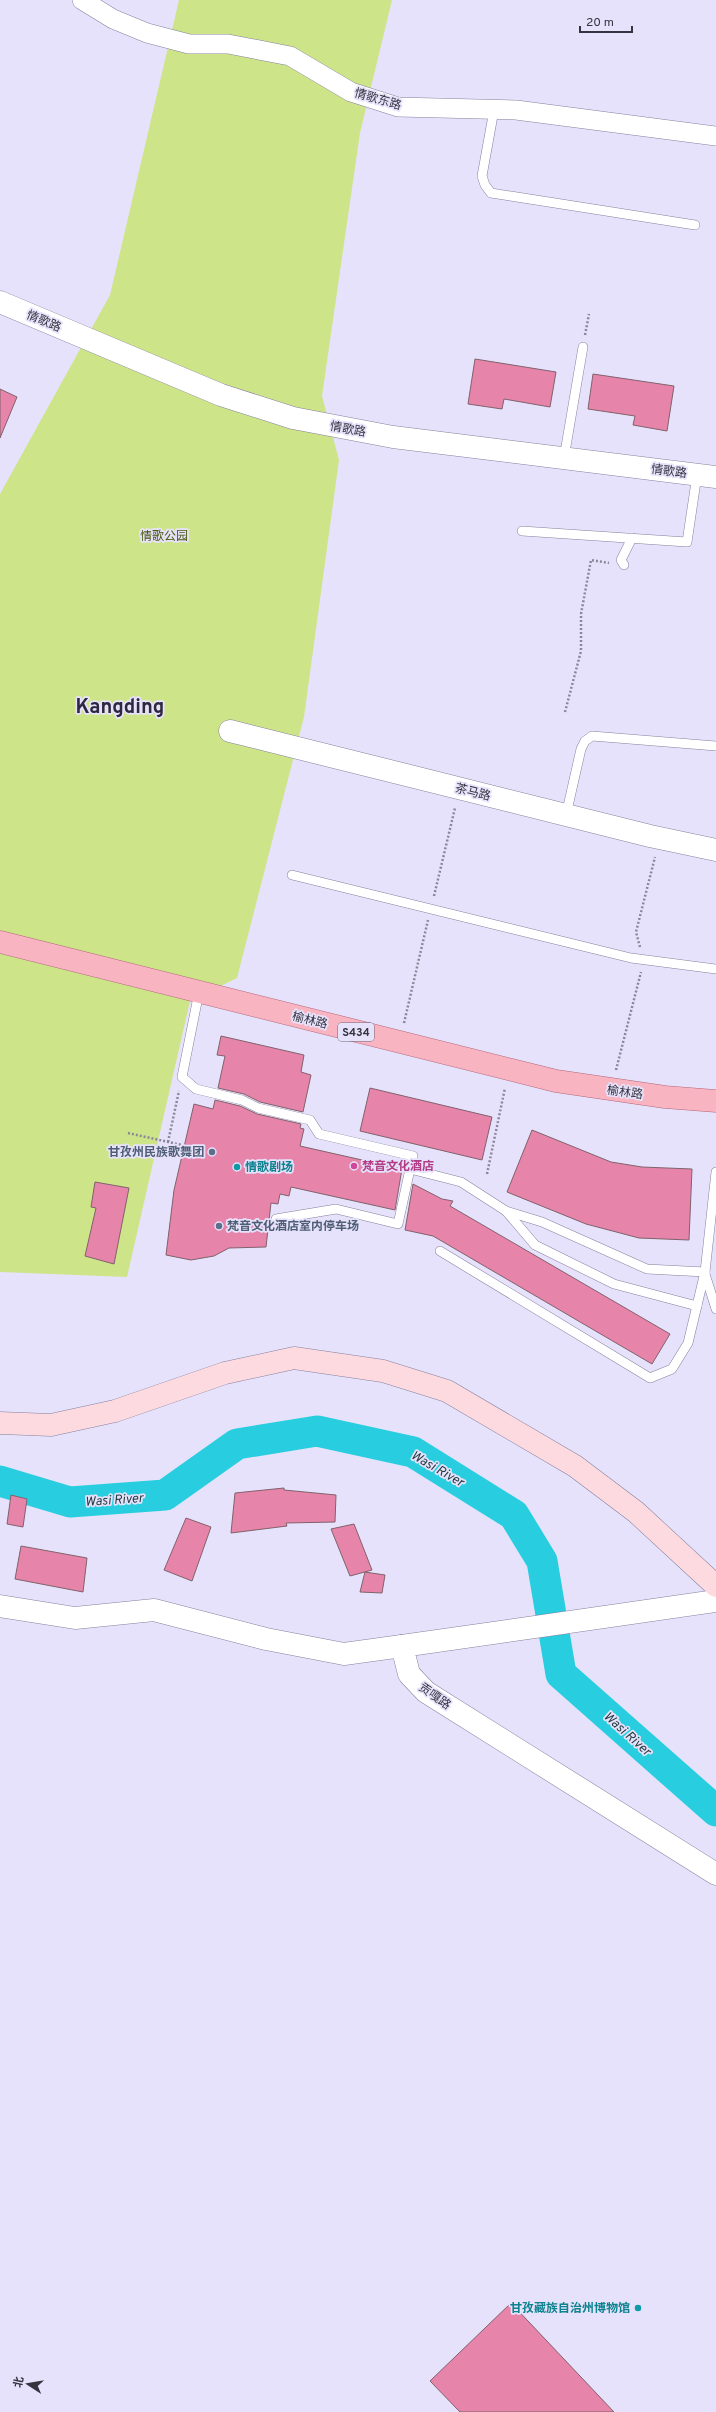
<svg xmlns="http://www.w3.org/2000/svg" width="716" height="2412" font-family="Overpass,'Noto Sans SC',sans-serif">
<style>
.green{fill:#cde489}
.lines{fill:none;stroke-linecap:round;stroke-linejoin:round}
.river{stroke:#28cedf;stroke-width:31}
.building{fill:#e684aa;stroke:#80626c}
.service-casing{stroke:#86819d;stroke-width:10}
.minor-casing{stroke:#86819d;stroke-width:20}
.tertiary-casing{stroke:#86819d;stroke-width:23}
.secondary-casing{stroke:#86819d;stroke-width:23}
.primary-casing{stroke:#b16779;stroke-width:23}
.path{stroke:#8b879a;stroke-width:2.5;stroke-dasharray:2 2;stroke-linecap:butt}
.service{stroke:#fff;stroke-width:9}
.minor{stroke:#fff;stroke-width:19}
.tertiary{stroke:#fff;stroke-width:22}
.secondary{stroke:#fcdae0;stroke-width:22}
.primary{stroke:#f8b5c1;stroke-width:22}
.service-dot{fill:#5c6f8a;stroke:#e7e2fb;stroke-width:1.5}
.hotel-dot{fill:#d1479c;stroke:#e7e2fb;stroke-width:1.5}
.culture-dot{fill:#0f9aa8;stroke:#e7e2fb;stroke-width:1.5}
.labels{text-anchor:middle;stroke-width:3.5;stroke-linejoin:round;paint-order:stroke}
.shield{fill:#e7e2fb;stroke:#6a6877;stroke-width:1}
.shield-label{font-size:11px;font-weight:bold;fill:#35333f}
.street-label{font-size:12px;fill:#35333f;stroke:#e7e2fb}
.park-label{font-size:12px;fill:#4a5912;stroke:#e7e2fb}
.service-label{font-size:12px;font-weight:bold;fill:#4e5e75;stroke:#e7e2fb;text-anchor:end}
.hotel-label{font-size:12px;font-weight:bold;fill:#b23c85;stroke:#e7e2fb;text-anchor:start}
.culture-label{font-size:12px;font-weight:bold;fill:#0d838f;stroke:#e7e2fb;text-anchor:start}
.water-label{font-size:13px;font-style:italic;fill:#1f383b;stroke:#e7e2fb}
.town-label{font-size:20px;font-weight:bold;fill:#2d283f;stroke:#e7e2fb}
</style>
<rect width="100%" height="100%" fill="#e7e2fb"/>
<polygon class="green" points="179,0 392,0 360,133 322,396 339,460 304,717 237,978 190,1001 127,1277 0,1272 0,494 110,295"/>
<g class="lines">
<polyline class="river" points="0,1481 70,1502 165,1495 237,1444 317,1431 413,1452 514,1515 542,1561 561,1674 716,1811"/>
</g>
<g class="building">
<polygon points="475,359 556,372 550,407 504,399 502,409 468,404"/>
<polygon points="593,374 674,386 667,431 633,425 635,416 588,409"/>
<polygon points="0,389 17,397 0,438"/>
<polygon points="221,1036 304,1055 301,1072 311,1075 303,1112 260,1102 244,1094 218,1088 225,1056 217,1055"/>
<polygon points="370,1088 492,1117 482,1160 360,1131"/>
<polygon points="215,1100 240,1106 257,1114 301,1124 300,1128 304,1129 300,1146 402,1169 395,1210 291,1187 289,1196 280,1194 278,1204 271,1203 266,1247 229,1248 214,1256 191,1260 166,1255 174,1190 194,1104 213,1109"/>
<polygon points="532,1130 611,1162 642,1167 692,1169 689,1240 639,1238 586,1224 507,1192"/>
<polygon points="95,1182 129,1188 114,1264 85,1256 96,1208 91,1207"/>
<polygon points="413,1184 442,1199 453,1201 450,1206 670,1334 652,1364 433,1236 405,1230"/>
<polygon points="284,1488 284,1490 336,1495 335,1522 286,1523 287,1526 231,1533 235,1493"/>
<polygon points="11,1495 27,1499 23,1527 7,1524"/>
<polygon points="186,1518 211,1527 192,1581 164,1570"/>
<polygon points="354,1524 372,1570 350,1576 331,1529"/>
<polygon points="21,1546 87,1558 83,1592 15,1579"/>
<polygon points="365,1572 385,1575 382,1593 360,1592"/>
<polygon points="511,2303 614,2412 460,2412 430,2381"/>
</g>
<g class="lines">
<g class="service-casing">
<g id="service">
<polyline points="494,110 482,176 485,185 491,193 695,225"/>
<polyline points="564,458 583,347"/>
<polyline points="522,531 687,542 697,475"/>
<polyline points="624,565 621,560 632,538"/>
<polyline points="566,815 581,749 585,741 592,736 716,746"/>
<polyline points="292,875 631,958 716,969"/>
<polyline points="199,992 182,1077 196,1089 242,1100 258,1108 310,1120 319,1134 413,1156 410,1169 461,1182 506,1211 542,1222 647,1269 705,1272 716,1172"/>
<polyline points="506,1211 535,1245 614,1284 697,1306"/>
<polyline points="276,1219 336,1209 398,1224 410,1169"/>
<polyline points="440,1251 650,1378 672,1369 688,1343 705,1272"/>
<polyline points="705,1274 716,1309"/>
</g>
</g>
<g class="minor-casing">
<polyline id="minor" points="82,0 113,19 147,33 189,44 228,44 290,56 351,92 398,107 516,110 716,136"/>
</g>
<g class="tertiary-casing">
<g id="tertiary">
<polyline points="0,302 221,395 293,418 393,437 716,477"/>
<polyline points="230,731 650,836 716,850"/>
<polyline points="716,1601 402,1646 409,1674 426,1692 716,1874"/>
<polyline points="0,1606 75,1618 154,1610 266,1639 344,1654 402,1646"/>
</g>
</g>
<g class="secondary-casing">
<polyline id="secondary" points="0,1423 51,1425 115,1411 225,1373 294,1358 383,1371 447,1391 575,1466 636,1512 716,1586"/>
</g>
<g class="primary-casing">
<polyline id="primary" points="0,942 556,1081 665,1097 716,1101"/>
</g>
<g class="path">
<polyline points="585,335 589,314"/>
<polyline points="565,712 581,651 581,614 591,560 609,563"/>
<polyline points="434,896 455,808"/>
<polyline points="640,947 636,932 655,857"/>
<polyline points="404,1023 428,920"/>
<polyline points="616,1070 641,972"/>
<polyline points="128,1133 182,1145"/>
<polyline points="168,1142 179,1091"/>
<polyline points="487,1174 505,1088"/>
</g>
<use href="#service" class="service"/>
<use href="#minor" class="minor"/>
<use href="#tertiary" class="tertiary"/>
<use href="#secondary" class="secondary"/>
<use href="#primary" class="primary"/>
</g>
<g class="service-dot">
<circle cx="212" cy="1152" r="4"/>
<circle cx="219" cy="1226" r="4"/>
</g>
<circle class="hotel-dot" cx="354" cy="1166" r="4"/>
<g class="culture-dot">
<circle cx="237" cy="1167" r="4"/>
<circle cx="638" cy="2308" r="4"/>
</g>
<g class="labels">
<rect class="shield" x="338" y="1023" width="36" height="18" rx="3"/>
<g class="shield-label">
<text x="356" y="1036">S434</text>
</g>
<g class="street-label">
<text transform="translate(378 99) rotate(16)" y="4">情歌东路</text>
<text transform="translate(44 321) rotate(23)" y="4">情歌路</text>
<text transform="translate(348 429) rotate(10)" y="4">情歌路</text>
<text transform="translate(669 471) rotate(7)" y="4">情歌路</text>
<text transform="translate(473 792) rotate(14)" y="4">茶马路</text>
<text transform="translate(310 1020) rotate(14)" y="4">榆林路</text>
<text transform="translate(625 1092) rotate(8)" y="4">榆林路</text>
<text transform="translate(435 1696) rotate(35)" y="4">贡嘎路</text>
</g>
<g class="park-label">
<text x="164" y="540">情歌公园</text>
</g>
<g class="service-label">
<text x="204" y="1156">甘孜州民族歌舞团</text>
<text x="227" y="1230" text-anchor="start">梵音文化酒店室内停车场</text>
</g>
<g class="hotel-label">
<text x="362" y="1170">梵音文化酒店</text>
</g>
<g class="culture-label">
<text x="245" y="1171">情歌剧场</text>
<text x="630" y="2312" text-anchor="end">甘孜藏族自治州博物馆</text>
</g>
<g class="water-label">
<text transform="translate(438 1468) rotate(30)" y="5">Wasi River</text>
<text transform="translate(114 1499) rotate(-4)" y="5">Wasi River</text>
<text transform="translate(628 1733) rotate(42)" y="5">Wasi River</text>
</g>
<g class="town-label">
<text x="120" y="713">Kangding</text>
</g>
</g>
<g transform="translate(28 2384) rotate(282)" stroke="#e7e2fb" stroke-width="3" paint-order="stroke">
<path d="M0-3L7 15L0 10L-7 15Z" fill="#35333f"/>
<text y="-6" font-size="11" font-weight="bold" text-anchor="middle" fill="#35333f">北</text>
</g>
<path d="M580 26v6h52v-6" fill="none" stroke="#35333f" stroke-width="2"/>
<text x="586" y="26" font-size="12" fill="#35333f" stroke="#e7e2fb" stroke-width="3" paint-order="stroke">20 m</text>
</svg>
